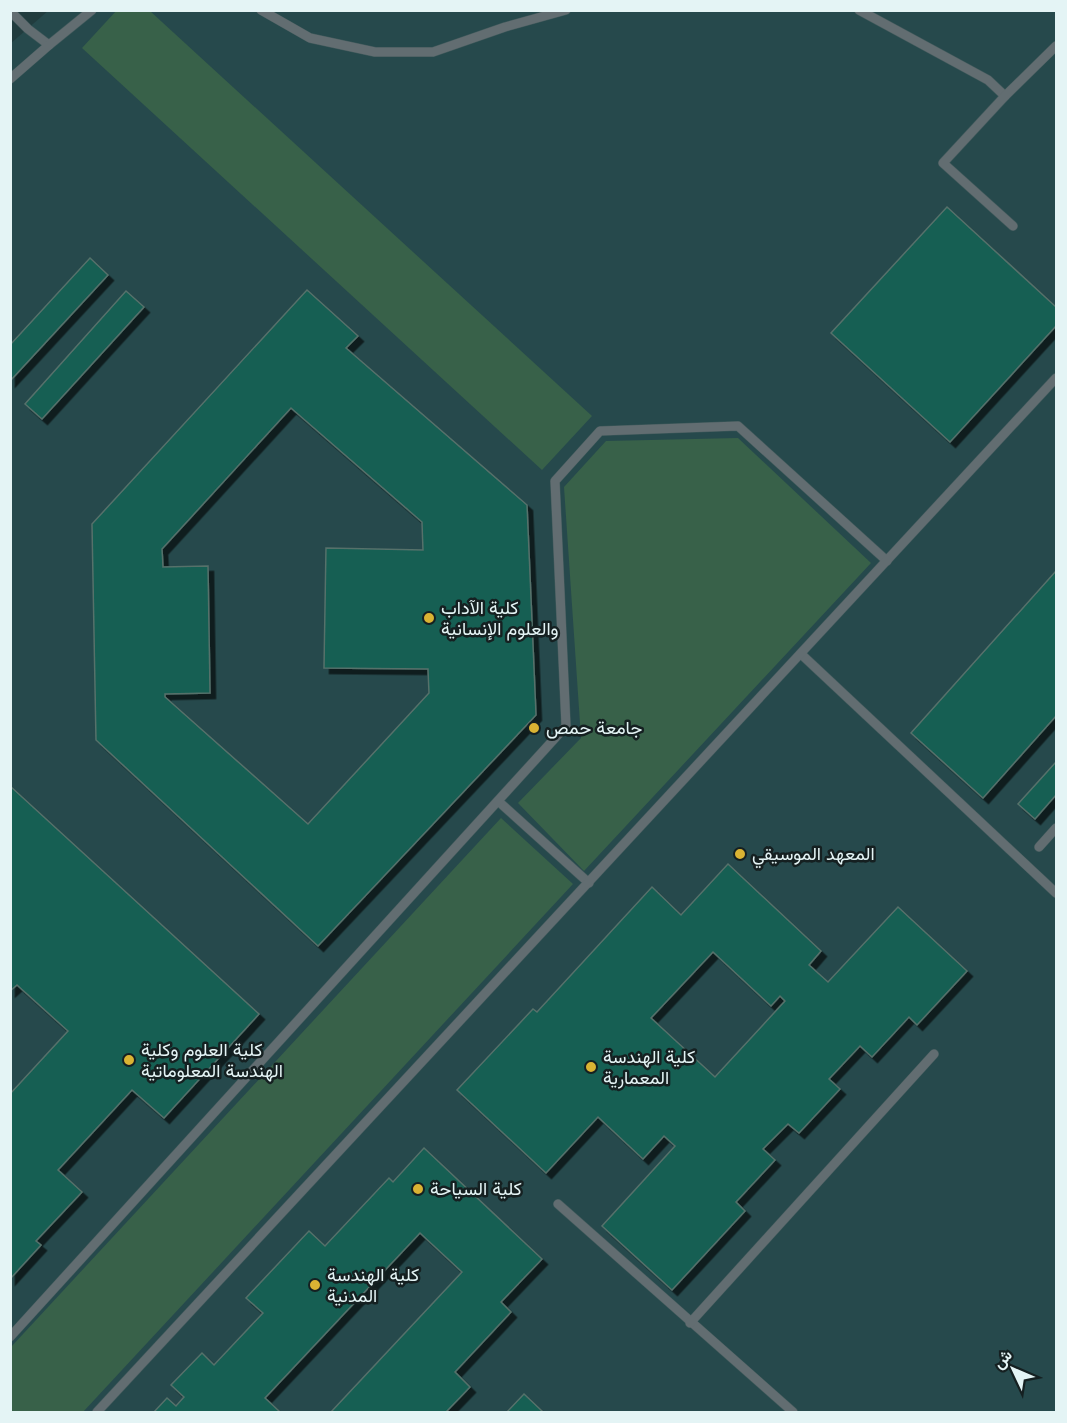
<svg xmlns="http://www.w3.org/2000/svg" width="1067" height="1423" font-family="Inter,Vazirmatn,sans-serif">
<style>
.built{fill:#26494c}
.green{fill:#386149}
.building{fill:#125f53;stroke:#56716b;stroke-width:1.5;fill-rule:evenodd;filter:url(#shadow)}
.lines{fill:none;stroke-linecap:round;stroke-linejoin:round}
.lane-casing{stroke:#40595b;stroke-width:10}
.lane{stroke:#626d71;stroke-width:9}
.poi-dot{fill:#dab333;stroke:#152021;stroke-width:2}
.labels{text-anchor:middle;stroke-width:5;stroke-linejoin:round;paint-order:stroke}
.poi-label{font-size:18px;fill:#e4f4f5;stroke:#152021;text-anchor:start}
</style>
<defs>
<filter id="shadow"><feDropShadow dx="5.5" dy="5.5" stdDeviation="0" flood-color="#0009"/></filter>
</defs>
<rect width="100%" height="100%" fill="#213c3e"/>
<polygon class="built" points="49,10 1056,11 1056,1412 11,1412 10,44"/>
<g class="green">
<polygon points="117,10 150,11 592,416 542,470 82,48"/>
<polygon points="738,438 871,563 584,871 518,803 581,738 564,487 606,441"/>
<polygon points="501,818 573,884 83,1412 11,1412 11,1347"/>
</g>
<g class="building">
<polygon points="947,207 1056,307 1056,326 950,442 831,333"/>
<polygon points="90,258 108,275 10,381 10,345"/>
<path d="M 307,290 L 358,336 L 346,348 L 527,505 L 536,715 L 318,946 L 96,740 L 92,524 ZM 291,408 L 422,522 L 423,550 L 326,548 L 324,668 L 428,669 L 429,693 L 308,824 L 165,697 L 165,694 L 210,693 L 208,566 L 163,567 L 162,549 Z"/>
<polygon points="126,291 144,307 42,419 25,404"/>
<polygon points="1056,571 1056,716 983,798 911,733"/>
<polygon points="1056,762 1056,795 1035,819 1018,804"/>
<polygon points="10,786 259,1014 164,1118 132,1090 58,1170 82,1192 36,1241 41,1245 10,1279 10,1094 68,1031 17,985 10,991"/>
<path d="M 728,864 L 821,951 L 809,965 L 828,982 L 898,907 L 967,971 L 917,1025 L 909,1017 L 872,1057 L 860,1046 L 829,1079 L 840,1089 L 799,1133 L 788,1124 L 763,1149 L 775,1160 L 736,1202 L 745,1211 L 672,1290 L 602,1226 L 675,1146 L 664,1136 L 643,1159 L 598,1117 L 546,1173 L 457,1090 L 533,1009 L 537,1012 L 652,887 L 681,915 ZM 713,952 L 771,1006 L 780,996 L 785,1001 L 715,1077 L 651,1018 Z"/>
<polygon points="424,1148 542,1259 501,1302 511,1312 455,1372 470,1387 446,1412 331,1412 462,1272 420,1233 265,1398 280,1412 154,1412 167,1398 176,1406 184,1397 171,1385 202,1353 214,1365 263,1313 246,1298 309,1231 325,1246 389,1178 393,1182"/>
<polygon points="524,1394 543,1412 507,1412"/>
</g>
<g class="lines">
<g class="lane-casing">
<g id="lane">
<polyline points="261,10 310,38 375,52 433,52 505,27 566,10"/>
<polyline points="859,10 988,80 1005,96"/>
<polyline points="10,11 28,29 49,45"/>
<polyline points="10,79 49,45 92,10"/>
<polyline points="1013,226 943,163 1005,96 1056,46"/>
<polyline points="801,654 1056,893"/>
<polyline points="498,801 589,883"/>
<polyline points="1039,847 1056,828"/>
<polyline points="558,1204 793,1412"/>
<polyline points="690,1323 934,1054"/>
<polyline points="10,1337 566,726 555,481 600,431 738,426 887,561"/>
<polyline points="97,1412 1056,378"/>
</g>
</g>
<use href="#lane" class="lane"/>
</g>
<g class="poi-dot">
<circle cx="429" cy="618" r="6"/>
<circle cx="534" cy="728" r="6"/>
<circle cx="740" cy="854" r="6"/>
<circle cx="129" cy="1060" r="6"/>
<circle cx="591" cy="1067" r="6"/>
<circle cx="418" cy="1189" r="6"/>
<circle cx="315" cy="1285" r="6"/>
</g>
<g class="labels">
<g class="poi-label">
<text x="441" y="614">كلية الآداب<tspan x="441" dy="21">والعلوم الإنسانية</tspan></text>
<text x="546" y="734">جامعة حمص</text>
<text x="752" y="860">المعهد الموسيقي</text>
<text x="141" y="1056">كلية العلوم وكلية<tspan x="141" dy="21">الهندسة المعلوماتية</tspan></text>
<text x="603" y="1063">كلية الهندسة<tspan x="603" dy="21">المعمارية</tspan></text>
<text x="430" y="1195">كلية السياحة</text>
<text x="327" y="1281">كلية الهندسة<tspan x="327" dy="21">المدنية</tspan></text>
</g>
</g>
<rect width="1067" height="1423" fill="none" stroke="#e4f4f5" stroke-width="24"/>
<g transform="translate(1013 1369) rotate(314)" stroke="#152021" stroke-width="4.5" paint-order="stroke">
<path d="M0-4.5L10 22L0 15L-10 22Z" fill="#e4f4f5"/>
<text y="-9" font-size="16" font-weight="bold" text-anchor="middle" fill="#e4f4f5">ش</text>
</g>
</svg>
